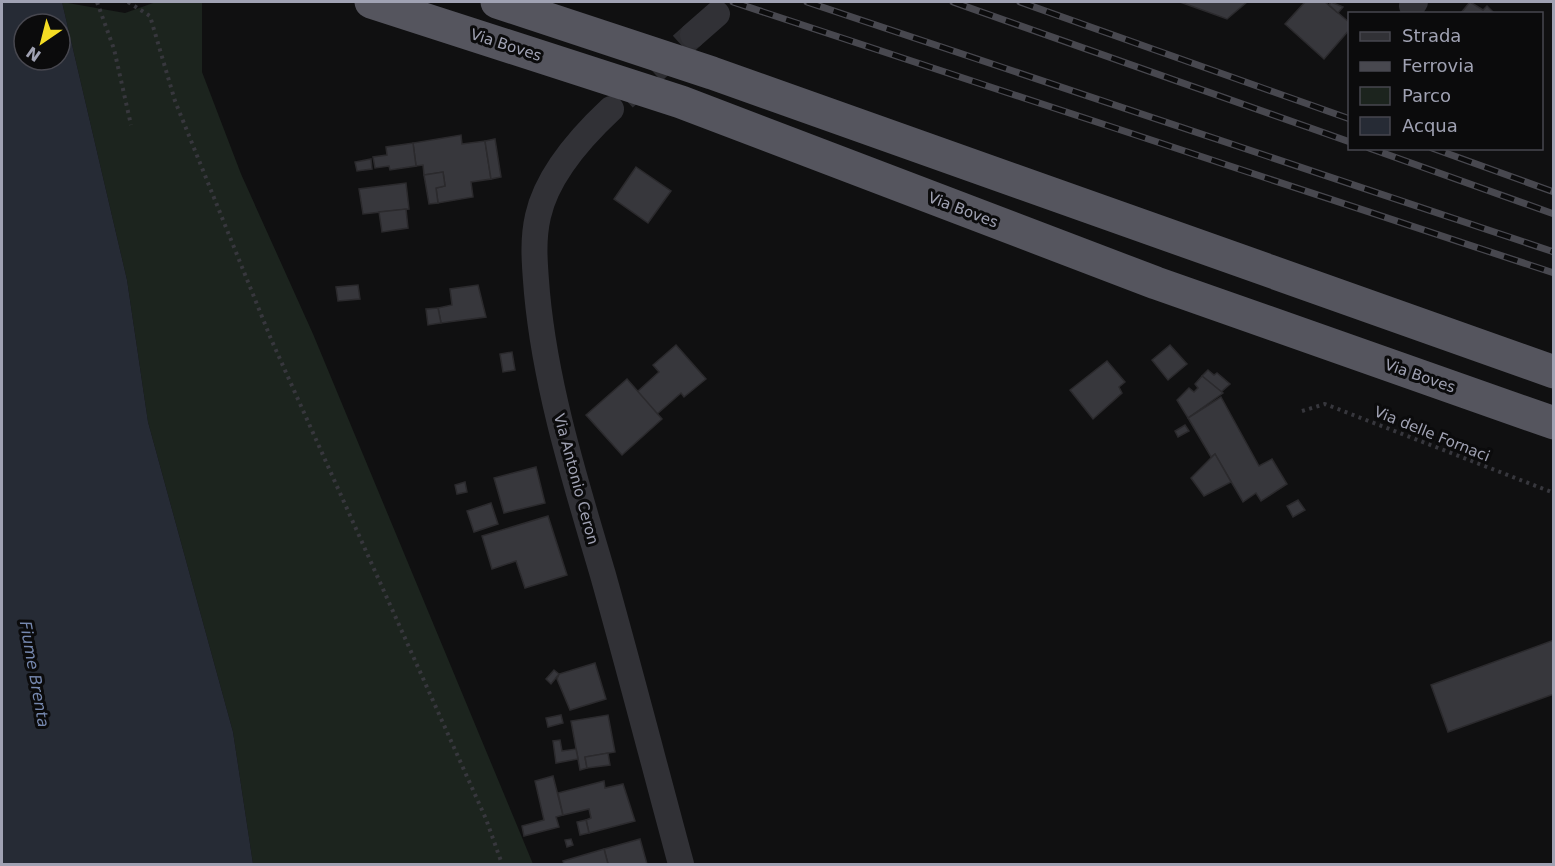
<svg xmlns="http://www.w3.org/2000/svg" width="1555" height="866" font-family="'DejaVu Sans',sans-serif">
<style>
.green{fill:#1c241e}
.water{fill:#262b35;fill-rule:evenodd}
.building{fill:#37373c;stroke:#2b2a2d;stroke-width:1.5}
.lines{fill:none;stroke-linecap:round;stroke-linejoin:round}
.minor-tunnel{stroke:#2d2d31;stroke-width:26;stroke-dasharray:26 13;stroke-linecap:butt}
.path{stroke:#37373d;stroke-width:4;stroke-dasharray:3 4.5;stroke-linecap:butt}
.minor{stroke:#313136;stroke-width:26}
.trunk{stroke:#55555e;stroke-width:33}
.rail-casing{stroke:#48484f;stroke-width:7}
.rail{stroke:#0b0b0c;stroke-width:4.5;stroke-dasharray:14;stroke-linecap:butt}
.labels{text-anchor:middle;stroke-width:6;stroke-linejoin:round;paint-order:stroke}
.street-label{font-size:15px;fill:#a0a2b3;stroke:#0b0b0c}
.water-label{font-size:16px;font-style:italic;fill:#7688af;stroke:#0b0b0c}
</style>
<rect width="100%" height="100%" fill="#101011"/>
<polygon class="green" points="62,2 125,13 156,2 202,2 202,72 241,174 313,334 533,864 253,864 233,732 148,422 127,280"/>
<path class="water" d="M 2,2 L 62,2 L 127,280 L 148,422 L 233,732 L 253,864 L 2,864 ZM 24,24 L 60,24 L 60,60 L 24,60 Z"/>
<g class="building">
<polygon points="1180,2 1247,2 1227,19"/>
<polygon points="1305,2 1325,2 1350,23 1350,29 1324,59 1285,24"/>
<polygon points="1331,2 1343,7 1338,13 1329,5"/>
<polygon points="1470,2 1483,10 1487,6 1495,14 1460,14"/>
<polygon points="461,135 462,144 485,141 491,179 471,182 473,197 438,203 436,188 445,186 443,172 424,175 423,165 416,166 413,143"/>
<polygon points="495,139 501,177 491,179 485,141"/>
<polygon points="413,143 416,166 390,170 389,166 375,168 373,157 387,155 386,147"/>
<polygon points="371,159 372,169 357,171 355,162"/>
<polygon points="636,167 671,191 648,223 614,199"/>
<polygon points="443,172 445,186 436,188 438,203 429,204 424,175"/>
<polygon points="406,183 409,209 363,214 359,189"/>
<polygon points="406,209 408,228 382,232 379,212"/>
<polygon points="358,285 360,299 338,301 336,287"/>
<polygon points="478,285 486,317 441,323 438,308 452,305 450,289"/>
<polygon points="438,308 441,323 428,325 426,309"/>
<polygon points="676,345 706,379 684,397 681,393 657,414 637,392 659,372 653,365"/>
<polygon points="1170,345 1187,364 1168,380 1152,360"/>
<polygon points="512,352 515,370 503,372 500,354"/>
<polygon points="1107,361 1125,382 1119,387 1122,393 1093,419 1070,390"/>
<polygon points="1208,370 1214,375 1217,373 1230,384 1221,392 1202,376"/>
<polygon points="1202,376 1223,393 1188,418 1177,400 1189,388 1194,392 1198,388 1195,384"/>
<polygon points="627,379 662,419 622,455 586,415"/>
<polygon points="1221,397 1259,466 1272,459 1287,484 1261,501 1256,493 1243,502 1215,454 1211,457 1188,418"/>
<polygon points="1185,425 1189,431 1178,437 1175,431"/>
<polygon points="1215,454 1231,482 1204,496 1191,478"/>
<polygon points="536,467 545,503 504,513 494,478"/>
<polygon points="465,482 467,492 457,494 455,485"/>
<polygon points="1298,500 1305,510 1293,517 1287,506"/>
<polygon points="491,503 498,524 474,532 467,511"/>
<polygon points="548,516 567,575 525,588 516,561 492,569 482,536"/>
<polygon points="1554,640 1554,694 1448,732 1431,685"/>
<polygon points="595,663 606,699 570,710 557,679 559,674"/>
<polygon points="554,670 559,674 551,684 546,679"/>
<polygon points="561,715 563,723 548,727 546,718"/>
<polygon points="608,715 615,752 585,757 587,768 580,770 571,721"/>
<polygon points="560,740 562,751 576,749 578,759 556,763 553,741"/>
<polygon points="608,753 610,765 587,768 585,757"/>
<polygon points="553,776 563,815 556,817 559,827 524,836 522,826 544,820 535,781"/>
<polygon points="604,781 605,788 623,784 635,821 589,833 586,820 591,818 589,809 563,815 558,793"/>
<polygon points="586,820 589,833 580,835 577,822"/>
<polygon points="571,839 573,845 567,847 565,840"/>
<polygon points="640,839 647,864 608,864 604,849"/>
<polygon points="604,849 608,864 564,864 563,861"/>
</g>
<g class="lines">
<polyline class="minor-tunnel" points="624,98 693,35"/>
<g class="path">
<polyline points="97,2 114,49 131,125"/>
<polyline points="128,2 150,16 175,101 271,339 486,819 502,864"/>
<polyline points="1302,411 1325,404 1554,493"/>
</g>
<g class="minor">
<polyline points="1412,6 1415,2"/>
<polyline points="693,35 717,14"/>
<path d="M 611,109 C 581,137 547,175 538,216 C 532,242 535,267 537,293 C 546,390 576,483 603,575 C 630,671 655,768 681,864"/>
</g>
<g class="trunk">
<polyline points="371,2 681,102 1156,283 1554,423"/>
<polyline points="497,2 712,73 1554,372"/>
</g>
<g class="rail-casing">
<g id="rail">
<polyline points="733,2 1554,273"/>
<polyline points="807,2 1554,252"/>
<polyline points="953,2 1350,142"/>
<polyline points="1020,2 1350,119"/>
<polyline points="1369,148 1554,214"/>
<polyline points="1432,148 1554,192"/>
</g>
</g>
<use href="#rail" class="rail"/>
</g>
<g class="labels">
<g class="street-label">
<text transform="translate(506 45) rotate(18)" y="5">Via Boves</text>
<text transform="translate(963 210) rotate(21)" y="5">Via Boves</text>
<text transform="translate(1420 376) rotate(19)" y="5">Via Boves</text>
<text transform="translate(1432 434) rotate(22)" y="5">Via delle Fornaci</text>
<text transform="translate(576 479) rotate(75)" y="5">Via Antonio Ceron</text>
</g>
<g class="water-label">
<text transform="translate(35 674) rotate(80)" y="6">Fiume Brenta</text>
</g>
</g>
<rect width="1555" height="866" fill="none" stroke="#a0a2b3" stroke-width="6"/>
<rect x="1348" y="12" width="195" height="138" fill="#0b0b0c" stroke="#47474f" stroke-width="1.5"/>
<rect x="1360" y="32" width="30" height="9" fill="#313136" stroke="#47474f" stroke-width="1.5"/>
<text x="1402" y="42" font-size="18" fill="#a0a2b3">Strada</text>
<rect x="1360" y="62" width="30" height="9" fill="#48484f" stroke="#47474f" stroke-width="1.5"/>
<text x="1402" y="72" font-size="18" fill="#a0a2b3">Ferrovia</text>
<rect x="1360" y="87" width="30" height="18" fill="#1c241e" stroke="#47474f" stroke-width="1.5"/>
<text x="1402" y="102" font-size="18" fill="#a0a2b3">Parco</text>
<rect x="1360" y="117" width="30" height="18" fill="#262b35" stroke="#47474f" stroke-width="1.5"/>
<text x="1402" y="132" font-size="18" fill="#a0a2b3">Acqua</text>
<g transform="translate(42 42) rotate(215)"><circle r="28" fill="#0b0b0c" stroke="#47474f" stroke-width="1.5"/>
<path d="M0-4.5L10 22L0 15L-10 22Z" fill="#f5dd24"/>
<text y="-9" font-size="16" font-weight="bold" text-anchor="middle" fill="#a0a2b3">N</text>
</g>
</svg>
